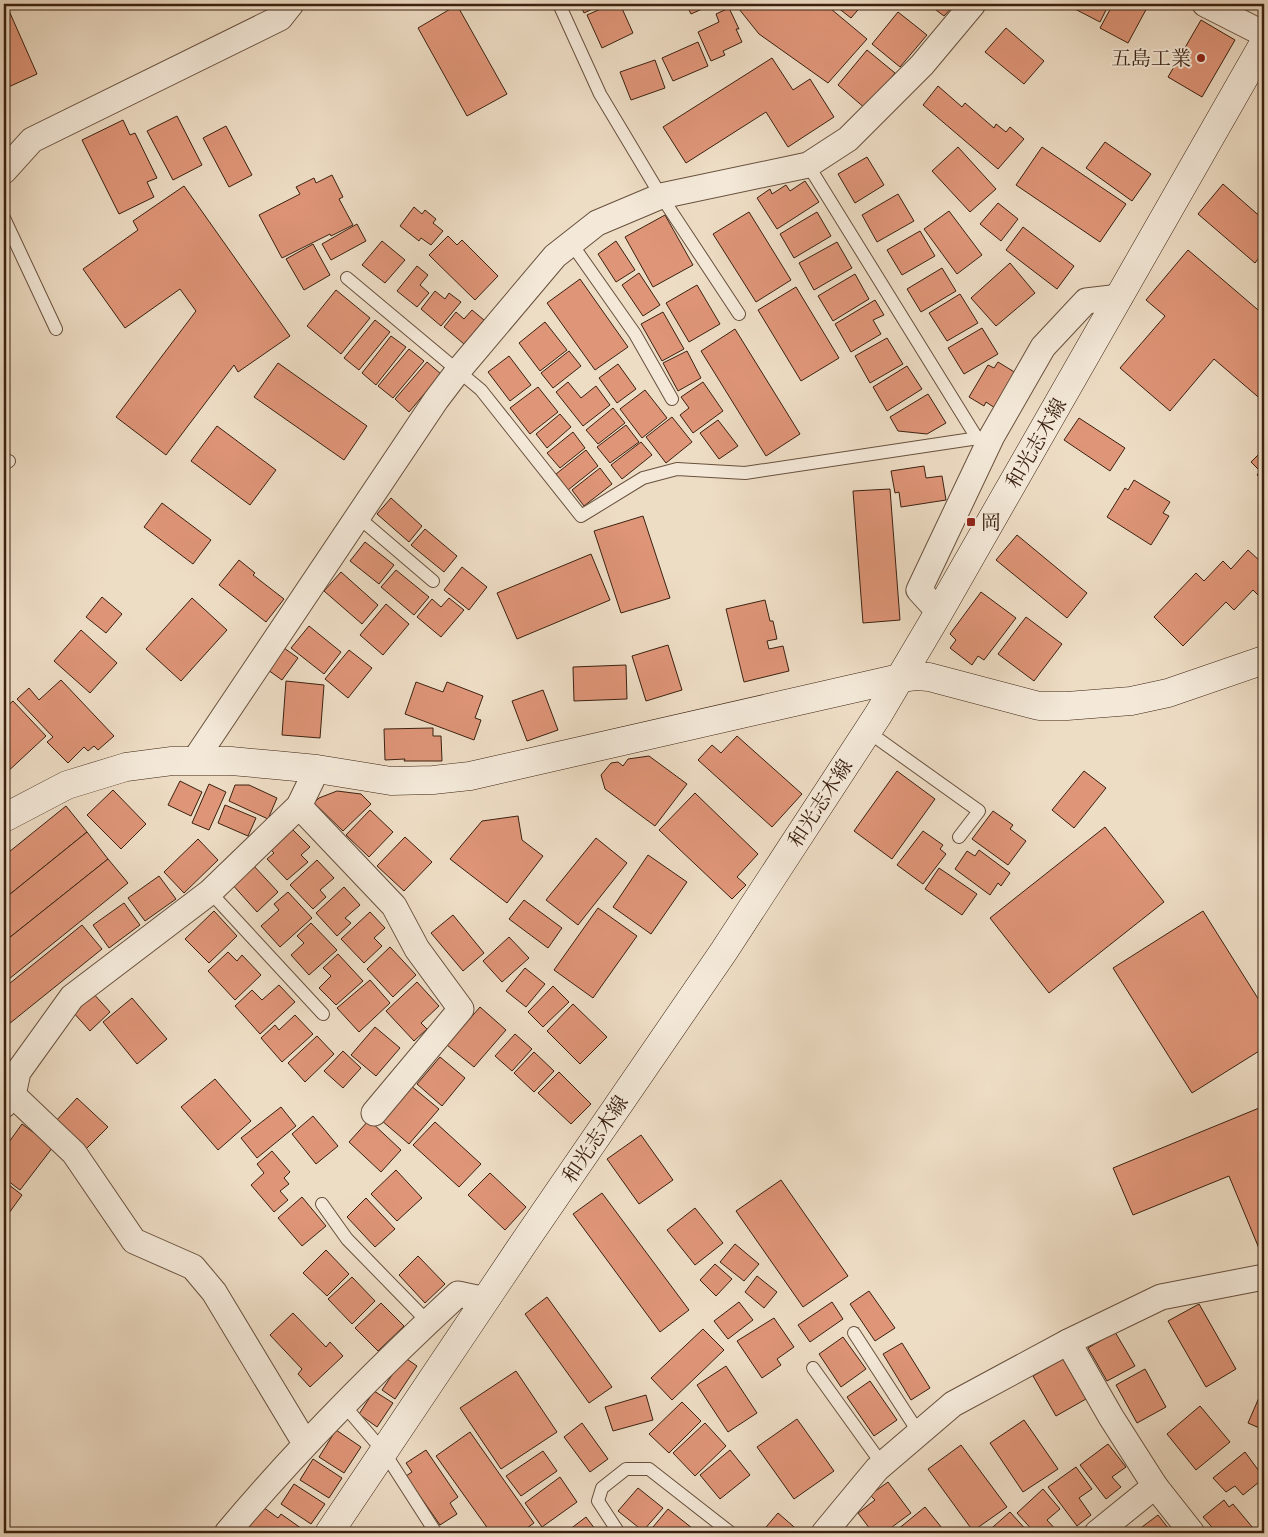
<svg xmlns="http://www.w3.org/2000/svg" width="1268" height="1537" font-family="'Libre Bodoni','Noto Serif JP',serif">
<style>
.building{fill:#df9578;stroke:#3b2110}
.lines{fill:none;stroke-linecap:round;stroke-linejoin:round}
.lane-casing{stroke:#68503d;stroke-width:14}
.street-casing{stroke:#68503d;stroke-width:27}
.secondary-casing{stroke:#3b2110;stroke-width:29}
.lane{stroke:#f4e9d9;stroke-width:12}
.street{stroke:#f4e9d9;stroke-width:25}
.secondary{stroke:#f4e9d9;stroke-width:28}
.poi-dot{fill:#8f2418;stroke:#f4e9d9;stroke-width:2}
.labels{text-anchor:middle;stroke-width:4;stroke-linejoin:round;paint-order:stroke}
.poi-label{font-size:20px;fill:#3b2110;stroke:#f4e9d9;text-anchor:end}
.street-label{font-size:20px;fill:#3b2110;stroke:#f4e9d9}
</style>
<rect width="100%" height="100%" fill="#eeddc5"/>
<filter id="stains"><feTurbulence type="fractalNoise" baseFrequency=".004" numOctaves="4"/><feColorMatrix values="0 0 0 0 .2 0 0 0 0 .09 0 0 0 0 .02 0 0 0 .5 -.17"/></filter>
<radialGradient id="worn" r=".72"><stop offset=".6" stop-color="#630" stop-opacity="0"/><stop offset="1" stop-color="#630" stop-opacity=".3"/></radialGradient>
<g class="building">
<polygon points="4,4 6,4 37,74 4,89"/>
<polygon points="233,4 246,4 236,9"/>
<polygon points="580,4 603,4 584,13"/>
<polygon points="612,4 620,4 633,33 602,48 587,15"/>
<polygon points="686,4 713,4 691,14"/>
<polygon points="735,4 825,4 867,39 828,83 759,34"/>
<polygon points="833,4 863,4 851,18"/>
<polygon points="928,4 955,4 944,16"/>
<polygon points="1075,4 1109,4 1100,22 1073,8"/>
<polygon points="1113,4 1149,4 1128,43 1100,28"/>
<polygon points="457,5 507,94 467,116 418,28"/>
<polygon points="729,8 739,29 736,29 742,42 723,51 725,55 711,61 698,32 719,22 716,14"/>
<polygon points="898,12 927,35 900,67 872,44"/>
<polygon points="1201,20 1235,40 1202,97 1168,77"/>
<polygon points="1006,28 1044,61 1024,84 985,52"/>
<polygon points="698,42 708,66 673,81 662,58"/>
<polygon points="867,50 895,73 866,109 838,85"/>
<polygon points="772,58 793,90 810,79 834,117 788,147 766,112 686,163 663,127"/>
<polygon points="655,60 665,88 631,100 620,72"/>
<polygon points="938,86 962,107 965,103 994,128 996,124 1006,132 1010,127 1024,139 998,169 923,105"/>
<polygon points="177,116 202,165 173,180 147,131"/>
<polygon points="123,120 130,135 135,133 157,178 147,182 154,197 119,214 82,140"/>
<polygon points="226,126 252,175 229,187 203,138"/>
<polygon points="1105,142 1151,174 1132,201 1086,168"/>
<polygon points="958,147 996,189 970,212 932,171"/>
<polygon points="1042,147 1126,204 1100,242 1016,185"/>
<polygon points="867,157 884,185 855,203 838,174"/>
<polygon points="332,175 343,197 339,199 353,225 331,236 330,234 282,258 259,215 300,194 296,187 314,178 316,183"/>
<polygon points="805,181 819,202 777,229 757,198 770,189 772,194 786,185 790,191"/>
<polygon points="1223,184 1264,220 1264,251 1255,263 1198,214"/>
<polygon points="184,186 290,336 238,372 234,365 166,455 116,417 196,311 180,289 125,328 83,269 138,230 133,221"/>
<polygon points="898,194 914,221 877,242 862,215"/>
<polygon points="998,203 1018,219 1001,241 980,224"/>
<polygon points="414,207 422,214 425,210 436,219 433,223 443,231 431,245 421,238 419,241 400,226"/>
<polygon points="949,211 982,255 957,274 924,229"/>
<polygon points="749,212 791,280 756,302 713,234"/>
<polygon points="817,212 831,236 794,258 780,234"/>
<polygon points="665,215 693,265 653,287 625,237"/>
<polygon points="357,224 366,241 331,260 322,244"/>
<polygon points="1023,227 1074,266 1057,289 1006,250"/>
<polygon points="920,231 935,256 902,275 887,250"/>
<polygon points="448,236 457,245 462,240 498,276 475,300 429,255"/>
<polygon points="382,241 405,260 385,283 362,265"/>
<polygon points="616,241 635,270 616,282 598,254"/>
<polygon points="837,242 852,268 814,290 799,263"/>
<polygon points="313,244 330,275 304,290 286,259"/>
<polygon points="1188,250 1264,315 1264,402 1214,359 1170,411 1120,368 1165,316 1146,300"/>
<polygon points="1010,263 1035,293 996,326 971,298"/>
<polygon points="417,266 428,275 420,285 429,293 417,307 397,291"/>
<polygon points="942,268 956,291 921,312 907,289"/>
<polygon points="639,273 660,305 643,316 622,285"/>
<polygon points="855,274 869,299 833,321 818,296"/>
<polygon points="580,279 628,347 595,370 547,303"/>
<polygon points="697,285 720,324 689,342 666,303"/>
<polygon points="796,287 839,358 801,381 758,310"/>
<polygon points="336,290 370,318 341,354 307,326"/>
<polygon points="435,291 445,299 449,293 461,302 441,326 421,309"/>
<polygon points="960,294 978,323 947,341 929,313"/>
<polygon points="875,300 884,315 873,320 881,334 851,352 835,324"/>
<polygon points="472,310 484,320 464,344 444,327 456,312 464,319"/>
<polygon points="663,312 684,349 662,361 641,324"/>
<polygon points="375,320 390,332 359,370 344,358"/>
<polygon points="545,322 567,350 540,371 519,343"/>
<polygon points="982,328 998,354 964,374 948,348"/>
<polygon points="735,329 800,434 766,456 701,351"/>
<polygon points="391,336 406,347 376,385 362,373"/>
<polygon points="887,338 903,364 870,383 855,356"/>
<polygon points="409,349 424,361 393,398 378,386"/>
<polygon points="569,351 581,366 553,388 541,373"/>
<polygon points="687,351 701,378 678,391 663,363"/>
<polygon points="509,356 531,385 510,401 488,372"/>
<polygon points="427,362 441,374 409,412 395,399"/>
<polygon points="998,362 1016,373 995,408 986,402 984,406 969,397 988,365 994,368"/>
<polygon points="278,363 367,426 344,460 254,397"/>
<polygon points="618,364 636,389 617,403 599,378"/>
<polygon points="907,366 922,389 887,411 873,387"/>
<polygon points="568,382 581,398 596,386 610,405 583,426 556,392"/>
<polygon points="703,382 723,411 693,433 680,415 689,408 681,397"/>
<polygon points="538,387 558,412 530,434 510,408"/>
<polygon points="645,390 667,418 642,438 620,409"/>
<polygon points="928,394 946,423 927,434 898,431 890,417"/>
<polygon points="613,408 625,423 598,444 586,430"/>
<polygon points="560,414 571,427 547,448 536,434"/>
<polygon points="672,417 692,442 666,463 646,437"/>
<polygon points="1079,418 1125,448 1110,471 1064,440"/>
<polygon points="718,420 738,446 719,459 700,433"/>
<polygon points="626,425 639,442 610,463 597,447"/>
<polygon points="217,426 276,470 250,505 191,461"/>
<polygon points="573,432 585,448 560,468 547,453"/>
<polygon points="641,442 652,455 622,479 611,465"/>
<polygon points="1264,449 1264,481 1257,475 1260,471 1251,462"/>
<polygon points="586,450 598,466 568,490 556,474"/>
<polygon points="924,466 926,478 942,476 946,500 901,507 899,492 895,493 891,471"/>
<polygon points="600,468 612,484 584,506 572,490"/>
<polygon points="1134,480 1170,502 1163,513 1169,516 1151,545 1107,517 1125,488 1128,490"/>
<polygon points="890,489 900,620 863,623 853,491"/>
<polygon points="391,498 422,526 409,542 377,514"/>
<polygon points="162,503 211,540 193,564 144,527"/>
<polygon points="643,516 670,598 621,613 594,531"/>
<polygon points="425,529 457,556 444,572 411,545"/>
<polygon points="1017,535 1087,593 1067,618 996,560"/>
<polygon points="365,542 394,565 379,584 350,561"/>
<polygon points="1248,550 1260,561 1264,557 1264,594 1261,598 1253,590 1234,610 1226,602 1183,646 1154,617 1196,573 1204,581 1223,561 1231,569"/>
<polygon points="591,554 610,600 517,639 497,593"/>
<polygon points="239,560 255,573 253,575 284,599 266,622 219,585"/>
<polygon points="462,567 487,587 469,610 444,590"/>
<polygon points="396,570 429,597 414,615 381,587"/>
<polygon points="341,572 378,605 362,624 324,591"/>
<polygon points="981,592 1016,618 984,660 978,656 972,665 950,648 956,640 950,634"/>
<polygon points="102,597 122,614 106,633 86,617"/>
<polygon points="192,598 227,630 181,681 146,649"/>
<polygon points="449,598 464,610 441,637 417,617 432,599 441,607"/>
<polygon points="765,600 770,621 773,621 777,639 767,641 769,649 783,646 789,671 744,682 726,609"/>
<polygon points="386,604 409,624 383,655 360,635"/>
<polygon points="1026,617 1062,644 1034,681 998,654"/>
<polygon points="309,626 341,652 324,674 291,648"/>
<polygon points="81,630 117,663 90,693 54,661"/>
<polygon points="668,645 682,690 646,701 632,656"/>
<polygon points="284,648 298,658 282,680 268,670"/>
<polygon points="349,650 372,668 348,698 325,679"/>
<polygon points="626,665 627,699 574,701 573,667"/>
<polygon points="4,670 10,679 4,684"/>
<polygon points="61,680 114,736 98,750 94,746 88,751 84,747 68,763 47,742 53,737 17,699 29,688 39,700"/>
<polygon points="286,681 324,685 320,738 282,735"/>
<polygon points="416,682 443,692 447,682 483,696 475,718 481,720 474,740 405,714"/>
<polygon points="543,690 558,730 527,741 512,701"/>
<polygon points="13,701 46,736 4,775 4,709"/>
<polygon points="433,728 433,736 441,736 442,761 404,761 405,759 385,760 384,729"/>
<polygon points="737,736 802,794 772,827 698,760 712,745 721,753"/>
<polygon points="649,756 687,784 655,826 605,789 601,775 611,763 618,762 623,766 628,759"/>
<polygon points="897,771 935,799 892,859 854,831"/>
<polygon points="1084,771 1106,788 1074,828 1052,810"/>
<polygon points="180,781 202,792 191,816 168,805"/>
<polygon points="209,784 226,792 209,830 192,823"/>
<polygon points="235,785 249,785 277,798 268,819 229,801"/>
<polygon points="113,790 146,824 121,849 87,815"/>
<polygon points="337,791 361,794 371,804 343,831 314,803 319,798"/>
<polygon points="695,793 758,854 737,877 746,885 732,899 659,830"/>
<polygon points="225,805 256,818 248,836 218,823"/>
<polygon points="66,806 87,832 4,899 4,856"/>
<polygon points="370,810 393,832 369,857 346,835"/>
<polygon points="993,811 1013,825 1010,829 1026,841 1008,865 972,839"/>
<polygon points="518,816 522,840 543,856 507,903 450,859 482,821"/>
<polygon points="290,827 310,847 301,855 308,862 287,880 267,859 274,853 268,847"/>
<polygon points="1105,827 1164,902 1049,993 990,918"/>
<polygon points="923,831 943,845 940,849 946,854 923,884 897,865"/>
<polygon points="87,832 108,859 4,942 4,899"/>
<polygon points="405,837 432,862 404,891 377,866"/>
<polygon points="596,838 627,863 578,925 546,900"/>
<polygon points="198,839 218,860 184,893 164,872"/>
<polygon points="979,850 1010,873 1001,886 998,883 990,895 955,869 967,851 975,856"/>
<polygon points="648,855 687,882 651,934 613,907"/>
<polygon points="108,859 128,883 4,983 4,942"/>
<polygon points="317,860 334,878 320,890 326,897 313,909 290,885"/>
<polygon points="252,864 278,892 257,912 231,883"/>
<polygon points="939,868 977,894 962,915 925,889"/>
<polygon points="159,876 176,899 145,921 128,898"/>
<polygon points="344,887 360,905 345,918 351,923 337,936 316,913"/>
<polygon points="288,892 312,918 280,947 261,926 279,910 274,904"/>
<polygon points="524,900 562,928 548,948 509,919"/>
<polygon points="124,903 140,925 109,948 93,925"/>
<polygon points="598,908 637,936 593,998 554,970"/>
<polygon points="214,911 237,936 209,963 185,939"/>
<polygon points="1203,911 1264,1008 1264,1048 1192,1093 1113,968"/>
<polygon points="370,912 385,928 374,938 382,946 364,963 341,939"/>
<polygon points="453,915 484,953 463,971 431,933"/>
<polygon points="311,923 337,950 309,975 291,955 304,943 297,936"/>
<polygon points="82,925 102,949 4,1028 4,988"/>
<polygon points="509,937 529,958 502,982 483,961"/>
<polygon points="390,947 416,975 393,997 367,969"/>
<polygon points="228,952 237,961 242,955 261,975 235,1000 208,971"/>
<polygon points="338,954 363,981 336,1005 319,988 331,976 323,968"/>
<polygon points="525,968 545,984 526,1007 506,991"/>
<polygon points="370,980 390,1003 359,1032 337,1008"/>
<polygon points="417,982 439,1006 421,1023 427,1029 414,1041 386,1011"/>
<polygon points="279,985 295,1002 260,1034 235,1006 252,990 262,1000"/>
<polygon points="553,986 569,1002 543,1027 528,1012"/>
<polygon points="92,992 110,1012 90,1031 72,1011"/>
<polygon points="132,998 167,1039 137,1064 103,1022"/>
<polygon points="573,1004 607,1037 580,1064 547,1031"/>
<polygon points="480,1007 506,1030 474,1067 447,1045"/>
<polygon points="295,1015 313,1034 282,1062 261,1038 275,1025 279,1030"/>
<polygon points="375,1027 400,1048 376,1076 351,1055"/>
<polygon points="515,1034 532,1049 512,1071 495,1056"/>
<polygon points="317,1036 334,1054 305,1082 288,1063"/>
<polygon points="343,1051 361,1068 343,1088 324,1071"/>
<polygon points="534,1052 554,1071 534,1092 514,1073"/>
<polygon points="440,1057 465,1078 442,1106 417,1084"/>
<polygon points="1264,1068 1264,1081 1259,1071"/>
<polygon points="559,1072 591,1104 571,1124 538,1093"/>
<polygon points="215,1079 251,1121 218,1150 181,1107"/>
<polygon points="410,1085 439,1109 409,1144 381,1120"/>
<polygon points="77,1098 108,1127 85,1150 55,1122"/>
<polygon points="1264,1106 1264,1257 1263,1258 1229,1176 1133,1215 1113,1168"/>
<polygon points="281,1107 296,1126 257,1158 241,1138"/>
<polygon points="313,1116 338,1146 316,1164 292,1134"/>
<polygon points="369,1120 401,1150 381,1172 349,1142"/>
<polygon points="435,1122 481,1164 459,1187 413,1145"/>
<polygon points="22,1124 53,1147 20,1190 4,1178 4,1149"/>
<polygon points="641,1135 673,1180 639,1204 607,1159"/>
<polygon points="272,1151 290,1172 284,1178 289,1184 280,1191 288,1200 274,1212 251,1185 264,1173 257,1164"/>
<polygon points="396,1170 422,1198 397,1221 371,1194"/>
<polygon points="490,1173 526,1207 505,1230 468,1195"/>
<polygon points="781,1180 848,1276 803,1307 736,1211"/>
<polygon points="4,1181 22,1195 4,1220"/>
<polygon points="602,1193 689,1310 660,1332 573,1214"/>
<polygon points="302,1197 326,1226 302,1246 278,1218"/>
<polygon points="366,1198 395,1229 375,1247 347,1217"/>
<polygon points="695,1208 723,1243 695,1265 667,1230"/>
<polygon points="735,1244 759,1264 744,1281 720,1262"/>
<polygon points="326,1250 349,1274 327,1296 303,1273"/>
<polygon points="418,1256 445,1284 425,1303 399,1275"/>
<polygon points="715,1264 732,1279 716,1296 700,1280"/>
<polygon points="757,1276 777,1292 764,1308 745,1292"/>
<polygon points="352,1277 375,1301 352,1324 328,1299"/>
<polygon points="869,1291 895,1328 875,1341 850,1304"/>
<polygon points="547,1297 612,1387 589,1403 525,1314"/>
<polygon points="739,1302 753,1320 728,1339 714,1321"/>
<polygon points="832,1302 843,1319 810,1342 798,1325"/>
<polygon points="381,1303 404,1326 378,1351 355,1328"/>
<polygon points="1199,1304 1236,1369 1206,1387 1168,1321"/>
<polygon points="293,1313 326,1347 330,1342 343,1356 310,1387 298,1374 302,1369 270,1335"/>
<polygon points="774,1318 794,1347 777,1359 781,1365 762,1378 737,1341"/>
<polygon points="703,1329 724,1350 672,1400 651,1378"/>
<polygon points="1115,1332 1135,1366 1107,1381 1088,1348"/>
<polygon points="843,1337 866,1369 841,1387 819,1354"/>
<polygon points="902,1343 930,1388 911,1400 883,1354"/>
<polygon points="404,1357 417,1366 395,1399 382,1390"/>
<polygon points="1063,1359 1086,1399 1056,1416 1033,1376"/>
<polygon points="726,1366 757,1413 728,1432 697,1385"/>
<polygon points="1145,1369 1166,1407 1137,1423 1116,1385"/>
<polygon points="516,1371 557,1432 501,1469 460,1408"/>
<polygon points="870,1381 897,1420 874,1436 847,1397"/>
<polygon points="1264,1386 1264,1430 1248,1423"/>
<polygon points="374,1391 393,1403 377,1427 359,1414"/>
<polygon points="646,1395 653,1420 613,1431 605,1407"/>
<polygon points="682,1402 701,1421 669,1453 649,1434"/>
<polygon points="1200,1406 1230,1442 1196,1470 1167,1434"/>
<polygon points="797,1419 834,1471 794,1499 757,1447"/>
<polygon points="1024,1420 1058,1469 1023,1492 990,1443"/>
<polygon points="582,1423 608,1459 590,1472 564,1437"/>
<polygon points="705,1423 726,1446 695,1476 673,1453"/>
<polygon points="336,1430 361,1447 344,1473 319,1457"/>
<polygon points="470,1432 534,1523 520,1533 491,1533 436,1456"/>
<polygon points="1108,1444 1126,1467 1112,1477 1121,1487 1106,1499 1080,1465"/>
<polygon points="961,1445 1007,1507 973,1531 928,1469"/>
<polygon points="426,1450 458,1497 450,1503 457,1514 440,1525 406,1476 412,1472 406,1463"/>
<polygon points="730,1450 750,1475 720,1499 700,1475"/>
<polygon points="543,1451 557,1471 521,1496 506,1476"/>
<polygon points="1245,1452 1264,1478 1243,1495 1235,1486 1226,1492 1213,1478"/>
<polygon points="313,1459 342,1478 329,1498 300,1480"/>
<polygon points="1076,1467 1092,1489 1079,1498 1091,1515 1077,1526 1048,1487"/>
<polygon points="560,1477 577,1502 542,1527 525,1503"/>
<polygon points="888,1482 911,1513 884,1533 873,1533 858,1513 875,1500 870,1495"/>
<polygon points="294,1484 325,1504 311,1524 281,1504"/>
<polygon points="638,1488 663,1508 643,1531 618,1511"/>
<polygon points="1043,1489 1060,1509 1047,1520 1059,1533 1035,1533 1017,1513"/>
<polygon points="1224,1500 1229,1507 1233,1504 1253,1528 1246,1533 1217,1533 1203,1517"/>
<polygon points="263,1507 278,1518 281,1514 305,1531 303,1533 258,1533 249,1527"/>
<polygon points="925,1507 946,1533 900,1533 897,1530"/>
<polygon points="668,1509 692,1528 687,1533 648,1533"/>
<polygon points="1010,1512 1028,1532 1026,1533 986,1533"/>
<polygon points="778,1513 801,1533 761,1533"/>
<polygon points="1158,1515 1172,1533 1134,1533"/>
<polygon points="586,1517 598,1533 565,1533"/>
<polygon points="702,1528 708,1533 698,1533"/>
</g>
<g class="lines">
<g class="lane-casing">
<g id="lane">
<polyline points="559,4 600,94 661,196 739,314"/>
<polyline points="808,165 977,438"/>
<polyline points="4,218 56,329"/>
<polyline points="571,243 635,334 672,399"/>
<polyline points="347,278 481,390 581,516 643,478 677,469 745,473 992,436"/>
<polyline points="4,464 9,461"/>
<polyline points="358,517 433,581"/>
<polyline points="867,731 979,811 959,837"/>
<polyline points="210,892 323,1014"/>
<polyline points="322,1204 347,1239 428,1322"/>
<polyline points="854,1333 919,1433"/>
<polyline points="813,1368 882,1464"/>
<polyline points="343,1404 384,1452 436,1533"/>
<polyline points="619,1533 598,1501 602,1488 626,1469 649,1469 731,1533"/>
</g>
</g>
<g class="street-casing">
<g id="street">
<polyline points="1205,4 1264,34"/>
<polyline points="4,171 32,140 280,18 291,4"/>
<polyline points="939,612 919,590 992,436 1043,347 1086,301 1120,297"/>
<polyline points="194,761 436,400 458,371 555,256 597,223 661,196 808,165 848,139 922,65 973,4"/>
<polyline points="299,806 394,906 417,949 461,1009 374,1113"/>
<polyline points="13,1095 74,1153 134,1241 193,1267 214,1292 305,1443"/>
<polyline points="4,1105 13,1095 18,1072 72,997 210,892 299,806 317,769"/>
<polyline points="1068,1342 1111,1417 1155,1486"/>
<path d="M 227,1533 C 298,1448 376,1370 458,1294 L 486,1300"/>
<polyline points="824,1533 877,1469 953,1404 1068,1342 1161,1297 1264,1277"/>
<polyline points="1097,1533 1155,1486 1192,1533"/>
</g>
</g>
<g class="secondary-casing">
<g id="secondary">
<polyline points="4,818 67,785 126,767 172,761 231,761 275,765 317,769 391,781 433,780 470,776 900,678 916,676 929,677 1039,706 1067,706 1131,701 1168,693 1264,660"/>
<polyline points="329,1533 525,1241 724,951 878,715 939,612 1264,43"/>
</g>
</g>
<use href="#lane" class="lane"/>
<use href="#street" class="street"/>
<use href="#secondary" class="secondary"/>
</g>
<g class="poi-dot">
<circle cx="1201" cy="58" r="5"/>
<rect x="966" y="517" width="10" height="10" rx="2.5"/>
</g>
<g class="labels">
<g class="poi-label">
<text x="1191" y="65">五島工業</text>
<text x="981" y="529" text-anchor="start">岡</text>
</g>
<g class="street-label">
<text transform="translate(1036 443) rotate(-60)" y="7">和光志木線</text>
<text transform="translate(820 803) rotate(-57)" y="7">和光志木線</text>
<text transform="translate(595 1139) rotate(-56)" y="7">和光志木線</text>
</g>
</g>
<rect width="1268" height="1537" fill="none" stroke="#eeddc5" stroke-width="20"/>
<rect x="5" y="5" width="1258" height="1527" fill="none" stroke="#3b2110" stroke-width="2.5"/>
<rect x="10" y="10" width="1248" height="1517" fill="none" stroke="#3b2110"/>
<rect width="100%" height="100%" filter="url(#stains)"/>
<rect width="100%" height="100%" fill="url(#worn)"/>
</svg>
